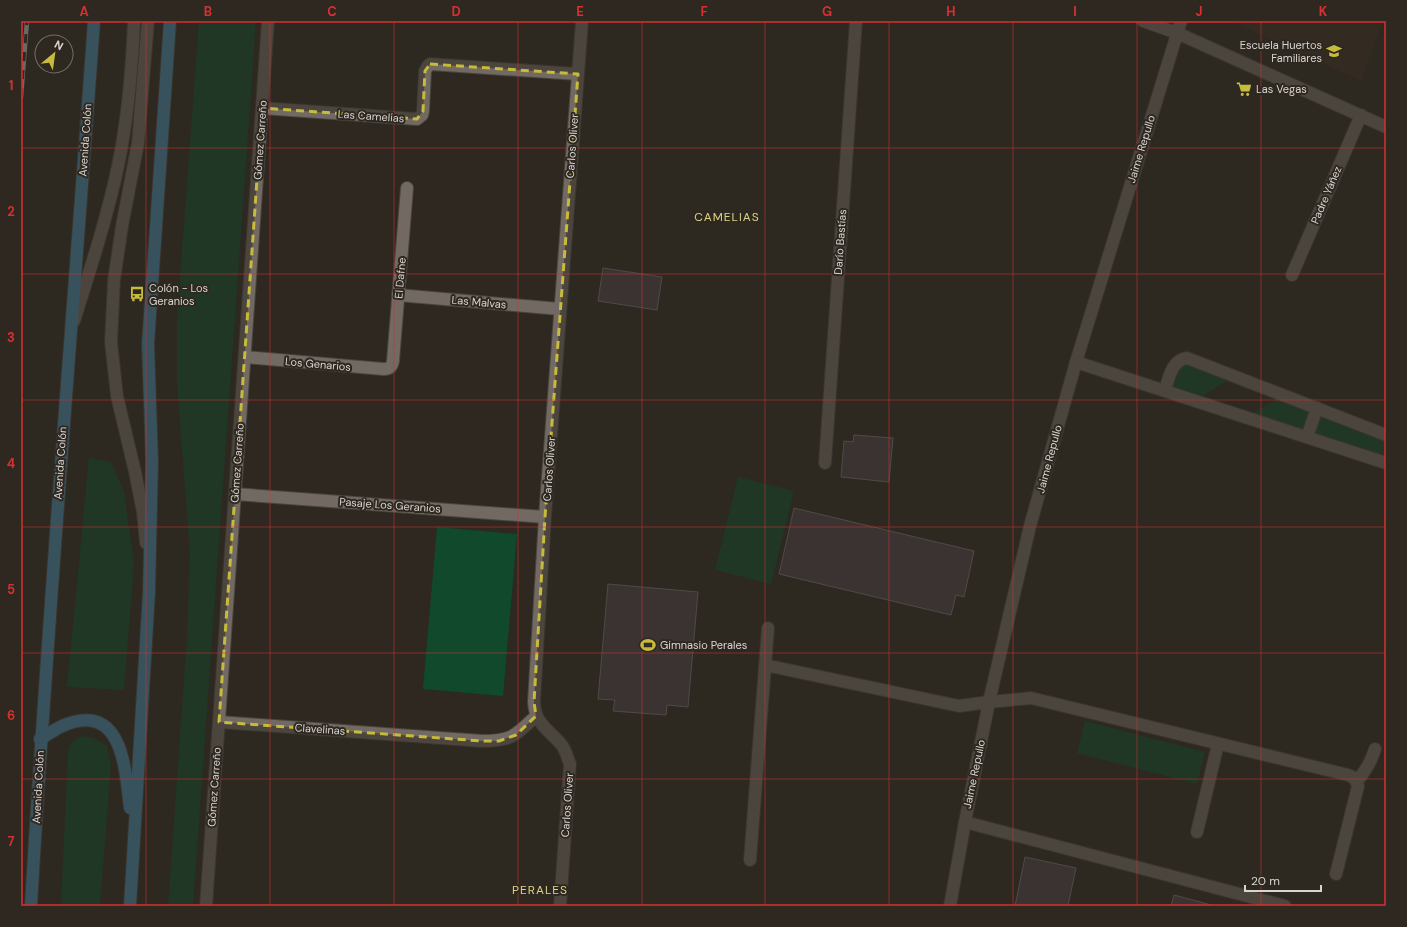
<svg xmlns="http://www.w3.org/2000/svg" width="1407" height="927" font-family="'DM Sans',sans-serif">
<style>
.built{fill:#3a3024}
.green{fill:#11492d}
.building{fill:#4c4246;stroke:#7c7176}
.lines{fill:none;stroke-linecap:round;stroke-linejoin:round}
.minor-casing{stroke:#48443e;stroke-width:14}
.major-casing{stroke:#48443e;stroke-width:14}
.minor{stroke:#716962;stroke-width:12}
.major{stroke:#4686a7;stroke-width:12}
.rail-casing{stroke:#b7b3af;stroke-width:4.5}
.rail{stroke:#2e2821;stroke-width:3;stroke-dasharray:9;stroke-linecap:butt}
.marked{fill:none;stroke:#c6bb3c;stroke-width:3;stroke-dasharray:8 5;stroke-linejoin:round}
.grid{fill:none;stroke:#d63130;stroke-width:1;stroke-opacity:0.55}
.labels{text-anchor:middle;stroke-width:4;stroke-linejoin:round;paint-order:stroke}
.poi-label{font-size:11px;fill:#d8d4d0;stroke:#2e2821;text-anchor:start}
.street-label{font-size:11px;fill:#d8d4d0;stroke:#2e2821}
.neighbourhood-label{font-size:12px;letter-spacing:1px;fill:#dad485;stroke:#2e2821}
.neatline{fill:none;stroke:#d63130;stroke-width:1.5}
.grid-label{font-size:13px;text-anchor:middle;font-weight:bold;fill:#d63130}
</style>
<rect width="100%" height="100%" fill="#2e2821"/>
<polygon class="built" points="1231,21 1383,21 1361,81"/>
<g class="green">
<polygon points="199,21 256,21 193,906 168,906 187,638 190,554 177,383 177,319"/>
<polygon points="1182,361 1231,378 1200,398 1168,389"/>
<polygon points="1281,396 1315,409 1306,435 1250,415"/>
<polygon points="1317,410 1386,436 1386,462 1309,437"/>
<polygon points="89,458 111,462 124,492 134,564 124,690 67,687"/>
<polygon points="738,477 794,491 771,584 715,570"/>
<polygon points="437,527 517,534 503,696 423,689"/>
<polygon points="1085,721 1205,752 1197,784 1077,753"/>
<polygon points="81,736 94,738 107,746 111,764 100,906 61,906 68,753 71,743"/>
</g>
<g class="building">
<polygon points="603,268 662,277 657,310 598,301"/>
<polygon points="854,435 893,438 889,482 841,477 844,441 853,442"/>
<polygon points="794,508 974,551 964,597 956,595 951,615 779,574"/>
<polygon points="608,584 698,592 688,707 667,705 666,715 613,711 615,700 598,699"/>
<polygon points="1025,857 1076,868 1068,906 1015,906"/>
<polygon points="1174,895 1215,906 1171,906"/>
</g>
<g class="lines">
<g class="minor-casing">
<g id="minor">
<polyline points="1143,21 1177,33 1386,127"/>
<polyline points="262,108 417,119 422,115 423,111 425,71 428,66 430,64 578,74"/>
<polyline points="1292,275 1361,115"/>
<polyline points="398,295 560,309"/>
<path d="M 74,321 C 90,270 107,218 118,166 C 128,118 132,70 134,21"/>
<path d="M 245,357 L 383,369 C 389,369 392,367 393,361 L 407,188"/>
<polyline points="1076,362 1386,463"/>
<path d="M 1165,390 C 1169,377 1172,360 1187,358 L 1386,435"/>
<polyline points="1307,437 1317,408"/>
<polyline points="825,463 856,21"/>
<polyline points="235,494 545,517"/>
<polyline points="146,543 143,512 135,472 117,396 111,342 114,280 122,226 138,143 148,21"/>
<path d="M 765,665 L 959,706 L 989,702 L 1031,698 L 1348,775 C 1354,777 1356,780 1358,786 L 1336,874"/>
<path d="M 219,722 L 482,741 C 512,741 515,736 536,716"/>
<path d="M 1357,781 C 1366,771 1371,762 1375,749"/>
<polyline points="965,822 1285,906"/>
<polyline points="1197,832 1218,744"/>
<polyline points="750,860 768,628"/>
<polyline points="206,906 268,21"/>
<path d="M 560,906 L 570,764 C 567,757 566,750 561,744 C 548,729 535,724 534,702 L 545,517 L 582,21"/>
<polyline points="950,906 965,822 989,702 1030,526 1076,362 1181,21"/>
</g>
</g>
<g class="major-casing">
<g id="major">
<path d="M 40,739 C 49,734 58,727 67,724 C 124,704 125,771 130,808"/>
<path d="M 31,906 C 48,611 73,316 94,21"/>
<polyline points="130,906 149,592 152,461 148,344 170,21"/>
</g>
</g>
<use href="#minor" class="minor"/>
<use href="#major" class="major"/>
<g class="rail-casing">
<polyline id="rail" points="21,97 27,21"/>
</g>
<use href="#rail" class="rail"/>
</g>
<path d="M0 0H1407V927H0ZM 430,64 L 578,74 L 545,517 L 534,702 L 536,716 L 516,735 L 499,741 L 482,741 L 219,722 L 262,108 L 417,119 L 423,111 L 425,71 Z" fill="#2e2821" fill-opacity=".55" fill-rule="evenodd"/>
<path class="marked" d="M 430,64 L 578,74 L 545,517 L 534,702 L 536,716 L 516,735 L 499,741 L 482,741 L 219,722 L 262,108 L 417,119 L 423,111 L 425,71 Z"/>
<path class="grid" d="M 146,21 L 146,906M 270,21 L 270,906M 394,21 L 394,906M 518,21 L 518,906M 642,21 L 642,906M 765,21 L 765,906M 889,21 L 889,906M 1013,21 L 1013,906M 1137,21 L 1137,906M 1261,21 L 1261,906M 21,148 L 1386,148M 21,274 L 1386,274M 21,400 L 1386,400M 21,527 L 1386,527M 21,653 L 1386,653M 21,779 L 1386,779"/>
<defs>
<g id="school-bare" transform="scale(1.2)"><path d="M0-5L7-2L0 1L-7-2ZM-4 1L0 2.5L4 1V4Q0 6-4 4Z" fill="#c6bb3c" stroke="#2e2821" stroke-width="2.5" paint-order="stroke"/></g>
<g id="supermarket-bare" transform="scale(1.2)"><path d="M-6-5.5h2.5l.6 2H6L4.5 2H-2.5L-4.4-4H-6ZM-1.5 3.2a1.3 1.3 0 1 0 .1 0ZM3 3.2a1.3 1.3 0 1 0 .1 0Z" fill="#c6bb3c" stroke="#2e2821" stroke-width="2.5" paint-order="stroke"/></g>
<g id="bus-bare" transform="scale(1.2)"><path d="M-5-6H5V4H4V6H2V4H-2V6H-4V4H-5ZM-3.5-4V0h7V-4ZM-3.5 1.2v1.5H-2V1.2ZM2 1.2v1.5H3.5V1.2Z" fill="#c6bb3c" stroke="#2e2821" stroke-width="2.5" paint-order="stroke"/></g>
<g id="stadium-bare" transform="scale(1.2)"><path d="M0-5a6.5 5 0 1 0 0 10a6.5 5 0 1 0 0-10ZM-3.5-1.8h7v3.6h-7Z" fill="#c6bb3c" stroke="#2e2821" stroke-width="2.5" paint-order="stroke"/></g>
</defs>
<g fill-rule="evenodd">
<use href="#school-bare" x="1334" y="51"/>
<use href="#supermarket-bare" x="1244" y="89"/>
<use href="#bus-bare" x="137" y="294"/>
<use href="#stadium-bare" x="648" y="645"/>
</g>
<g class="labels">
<g class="poi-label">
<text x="1322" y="49" text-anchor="end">Escuela Huertos<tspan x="1322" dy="13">Familiares</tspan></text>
<text x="1256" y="93">Las Vegas</text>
<text x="149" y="292">Colón - Los<tspan x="149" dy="13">Geranios</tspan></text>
<text x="660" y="649">Gimnasio Perales</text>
</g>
<g class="street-label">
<text transform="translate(371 116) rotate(4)" y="4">Las Camelias</text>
<text transform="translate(85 140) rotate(-86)" y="4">Avenida Colón</text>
<text transform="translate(260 140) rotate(-86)" y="4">Gómez Carreño</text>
<text transform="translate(572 146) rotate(-86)" y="4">Carlos Oliver</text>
<text transform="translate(1141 149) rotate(-73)" y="4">Jaime Repullo</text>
<text transform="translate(1326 195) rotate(-67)" y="4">Padre Yáñez</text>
<text transform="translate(840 242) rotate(-86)" y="4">Darío Bastías</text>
<text transform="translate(400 278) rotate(-85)" y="4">El Dafne</text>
<text transform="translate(479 302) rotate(5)" y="4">Las Malvas</text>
<text transform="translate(318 364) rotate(5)" y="4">Los Genarios</text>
<text transform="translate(1049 459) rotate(-75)" y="4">Jaime Repullo</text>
<text transform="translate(60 463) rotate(-86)" y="4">Avenida Colón</text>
<text transform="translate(237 463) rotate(-86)" y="4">Gómez Carreño</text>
<text transform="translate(549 469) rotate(-86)" y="4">Carlos Oliver</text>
<text transform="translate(390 505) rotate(4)" y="4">Pasaje Los Geranios</text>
<text transform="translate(320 729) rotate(4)" y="4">Clavelinas</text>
<text transform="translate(974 774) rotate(-78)" y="4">Jaime Repullo</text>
<text transform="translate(38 787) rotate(-87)" y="4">Avenida Colón</text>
<text transform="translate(214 787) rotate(-86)" y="4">Gómez Carreño</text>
<text transform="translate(567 805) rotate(-86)" y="4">Carlos Oliver</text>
</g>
<g class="neighbourhood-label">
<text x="727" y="221">CAMELIAS</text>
<text x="540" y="894">PERALES</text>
</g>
</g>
<rect width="1407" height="927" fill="none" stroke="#2e2821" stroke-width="44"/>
<g transform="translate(54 54) rotate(29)"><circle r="19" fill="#2e2821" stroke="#726d67"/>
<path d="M0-3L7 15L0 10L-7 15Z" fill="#c6bb3c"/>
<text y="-6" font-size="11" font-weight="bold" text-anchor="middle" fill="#d8d4d0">N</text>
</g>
<path d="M1245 885v6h76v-6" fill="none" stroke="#d8d4d0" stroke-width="2"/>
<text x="1251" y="885" font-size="12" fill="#d8d4d0" stroke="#2e2821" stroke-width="3" paint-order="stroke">20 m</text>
<rect x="22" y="22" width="1363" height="883" class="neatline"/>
<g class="grid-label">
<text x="84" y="16">A</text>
<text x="208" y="16">B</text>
<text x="332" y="16">C</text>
<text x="456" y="16">D</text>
<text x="580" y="16">E</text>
<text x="704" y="16">F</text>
<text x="827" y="16">G</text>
<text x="951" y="16">H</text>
<text x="1075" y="16">I</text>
<text x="1199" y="16">J</text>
<text x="1323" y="16">K</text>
<text x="11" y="90">1</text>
<text x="11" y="216">2</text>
<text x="11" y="342">3</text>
<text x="11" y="468">4</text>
<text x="11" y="594">5</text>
<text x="11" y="720">6</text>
<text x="11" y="846">7</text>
</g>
</svg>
